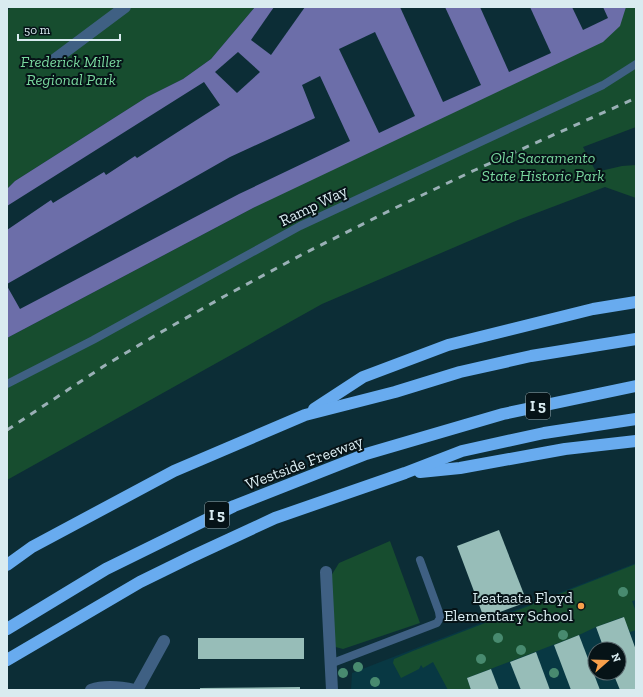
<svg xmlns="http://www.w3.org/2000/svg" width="643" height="697" font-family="'Zilla Slab',serif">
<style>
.built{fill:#083843;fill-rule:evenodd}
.green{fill:#174d2f}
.water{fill:#6c6ea9}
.pier{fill:#0c2d36}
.building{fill:#97bdb8}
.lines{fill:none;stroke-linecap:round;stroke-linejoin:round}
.lane{stroke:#3f6083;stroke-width:8}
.street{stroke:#3f6083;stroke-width:12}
.highway{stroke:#68abef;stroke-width:12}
.rail{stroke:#9ab0b6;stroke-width:3;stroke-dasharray:7 7;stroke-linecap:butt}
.tree{fill:#488a6f}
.poi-dot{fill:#f8a04b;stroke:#061317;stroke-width:1.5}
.labels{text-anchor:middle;stroke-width:4;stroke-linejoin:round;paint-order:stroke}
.shield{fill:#061317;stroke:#9aaaaf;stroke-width:1}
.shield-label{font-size:15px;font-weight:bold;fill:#d9ebf0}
.park-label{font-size:16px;font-style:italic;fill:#79d79e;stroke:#061317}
.street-label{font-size:16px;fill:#d9ebf0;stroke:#061317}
.poi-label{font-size:16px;fill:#d9ebf0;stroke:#061317;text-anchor:end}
</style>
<rect width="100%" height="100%" fill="#0c2d36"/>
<path class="built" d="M 636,563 L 636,690 L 351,690 L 352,673 ZM 595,649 L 619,649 L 619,673 L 595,673 Z"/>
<g class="green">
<polygon points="11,7 255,7 211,59 183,79 147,97 15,181 7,189 7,11"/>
<polygon points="626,7 636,7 636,127 583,147 596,172 622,166 636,165 636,198 605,187 518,220 322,304 7,480 7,338 253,208"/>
<polygon points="390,541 420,623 343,649 332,646 331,576 339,563"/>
<polygon points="636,564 636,600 632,601 636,612 636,630 630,632 623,617 596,627 579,635 467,678 471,690 448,690 433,662 423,668 421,665 419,669 401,678 393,663 394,659 413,651"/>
</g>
<polygon class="water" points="255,7 626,7 620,26 603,42 253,208 7,338 7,189 15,181 147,97 183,79 211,59"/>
<g class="pier">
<polygon points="274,7 305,7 271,55 251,40"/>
<polygon points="400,7 445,7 481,85 443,102"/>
<polygon points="480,7 530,7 551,53 509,72"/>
<polygon points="572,7 603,7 608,18 583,30"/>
<polygon points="375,32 415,116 379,133 339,49"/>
<polygon points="238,52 260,72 237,93 215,72"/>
<polygon points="320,76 350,141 239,194 20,309 7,286 7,284 230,157 315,118 302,85"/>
<polygon points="204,82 220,105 137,158 135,156 106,175 104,172 53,203 51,200 7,230 7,206"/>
</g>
<g class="building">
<polygon points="499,530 527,602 484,618 457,546"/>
<polygon points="624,617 636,650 636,690 620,690 613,673 619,673 619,649 604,649 596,627"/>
<polygon points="579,635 600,690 571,690 554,645"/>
<rect x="198" y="638" width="106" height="21"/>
<polygon points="536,652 550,690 521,690 510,662"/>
<polygon points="491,669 499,690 471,690 467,678"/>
<polygon points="300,687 300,690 200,690 200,688"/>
</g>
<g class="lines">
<g class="lane">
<polyline points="7,384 93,340 300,226 603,85 636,64"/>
<polyline points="330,664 437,623 440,618 439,612 420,560"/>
</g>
<g class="street">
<polyline points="54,60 125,7"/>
<polyline points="326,572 332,690"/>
<path d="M 91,690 C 105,685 121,687 135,690"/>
<polyline points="137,690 164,641"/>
</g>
<g class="highway">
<polyline points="314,409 363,377 448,345 593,309 636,302"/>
<polyline points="420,472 460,468 565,449 636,441"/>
<polyline points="7,565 32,547 174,471 305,415 395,392 460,372 531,356 636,339"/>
<polyline points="7,629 106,569 234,506 366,454 503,414 636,386"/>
<polyline points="7,660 140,582 191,557 275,518 405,473 462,451 544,433 636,419"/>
</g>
<polyline class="rail" points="7,430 104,366 156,335 223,297 303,254 395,208 475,170 636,98"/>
</g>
<g class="tree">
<circle cx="623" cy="592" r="5"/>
<circle cx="563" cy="635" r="5"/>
<circle cx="498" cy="638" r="5"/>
<circle cx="521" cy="650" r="5"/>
<circle cx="481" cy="659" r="5"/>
<circle cx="358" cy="667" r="5"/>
<circle cx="343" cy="673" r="5"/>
<circle cx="554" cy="673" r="5"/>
<circle cx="375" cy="682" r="5"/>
</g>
<circle class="poi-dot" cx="581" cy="606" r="4"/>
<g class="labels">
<g class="shield">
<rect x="526" y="393" width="24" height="26" rx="3"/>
<rect x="205" y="502" width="24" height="26" rx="3"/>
</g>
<g class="shield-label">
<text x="538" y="411">I 5</text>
<text x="217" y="520">I 5</text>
</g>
<g class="park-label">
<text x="71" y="67">Frederick Miller<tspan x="71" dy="18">Regional Park</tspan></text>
<text x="543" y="163">Old Sacramento<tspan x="543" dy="18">State Historic Park</tspan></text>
</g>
<g class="street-label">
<text transform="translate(313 205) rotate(-26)" y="6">Ramp Way</text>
<text transform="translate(304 462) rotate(-21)" y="6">Westside Freeway</text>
</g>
<g class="poi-label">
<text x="573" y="603">Leataata Floyd<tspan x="573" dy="18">Elementary School</tspan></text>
</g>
</g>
<rect width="643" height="697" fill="none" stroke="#d9ebf0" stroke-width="16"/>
<g transform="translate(607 661) rotate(70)"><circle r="19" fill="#061317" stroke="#5a696e"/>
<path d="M0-3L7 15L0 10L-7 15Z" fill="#f8a04b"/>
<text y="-6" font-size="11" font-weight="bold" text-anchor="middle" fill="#d9ebf0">N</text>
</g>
<path d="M18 34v6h102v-6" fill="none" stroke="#d9ebf0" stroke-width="2"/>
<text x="24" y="34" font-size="12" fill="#d9ebf0" stroke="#061317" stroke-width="3" paint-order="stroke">50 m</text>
</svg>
